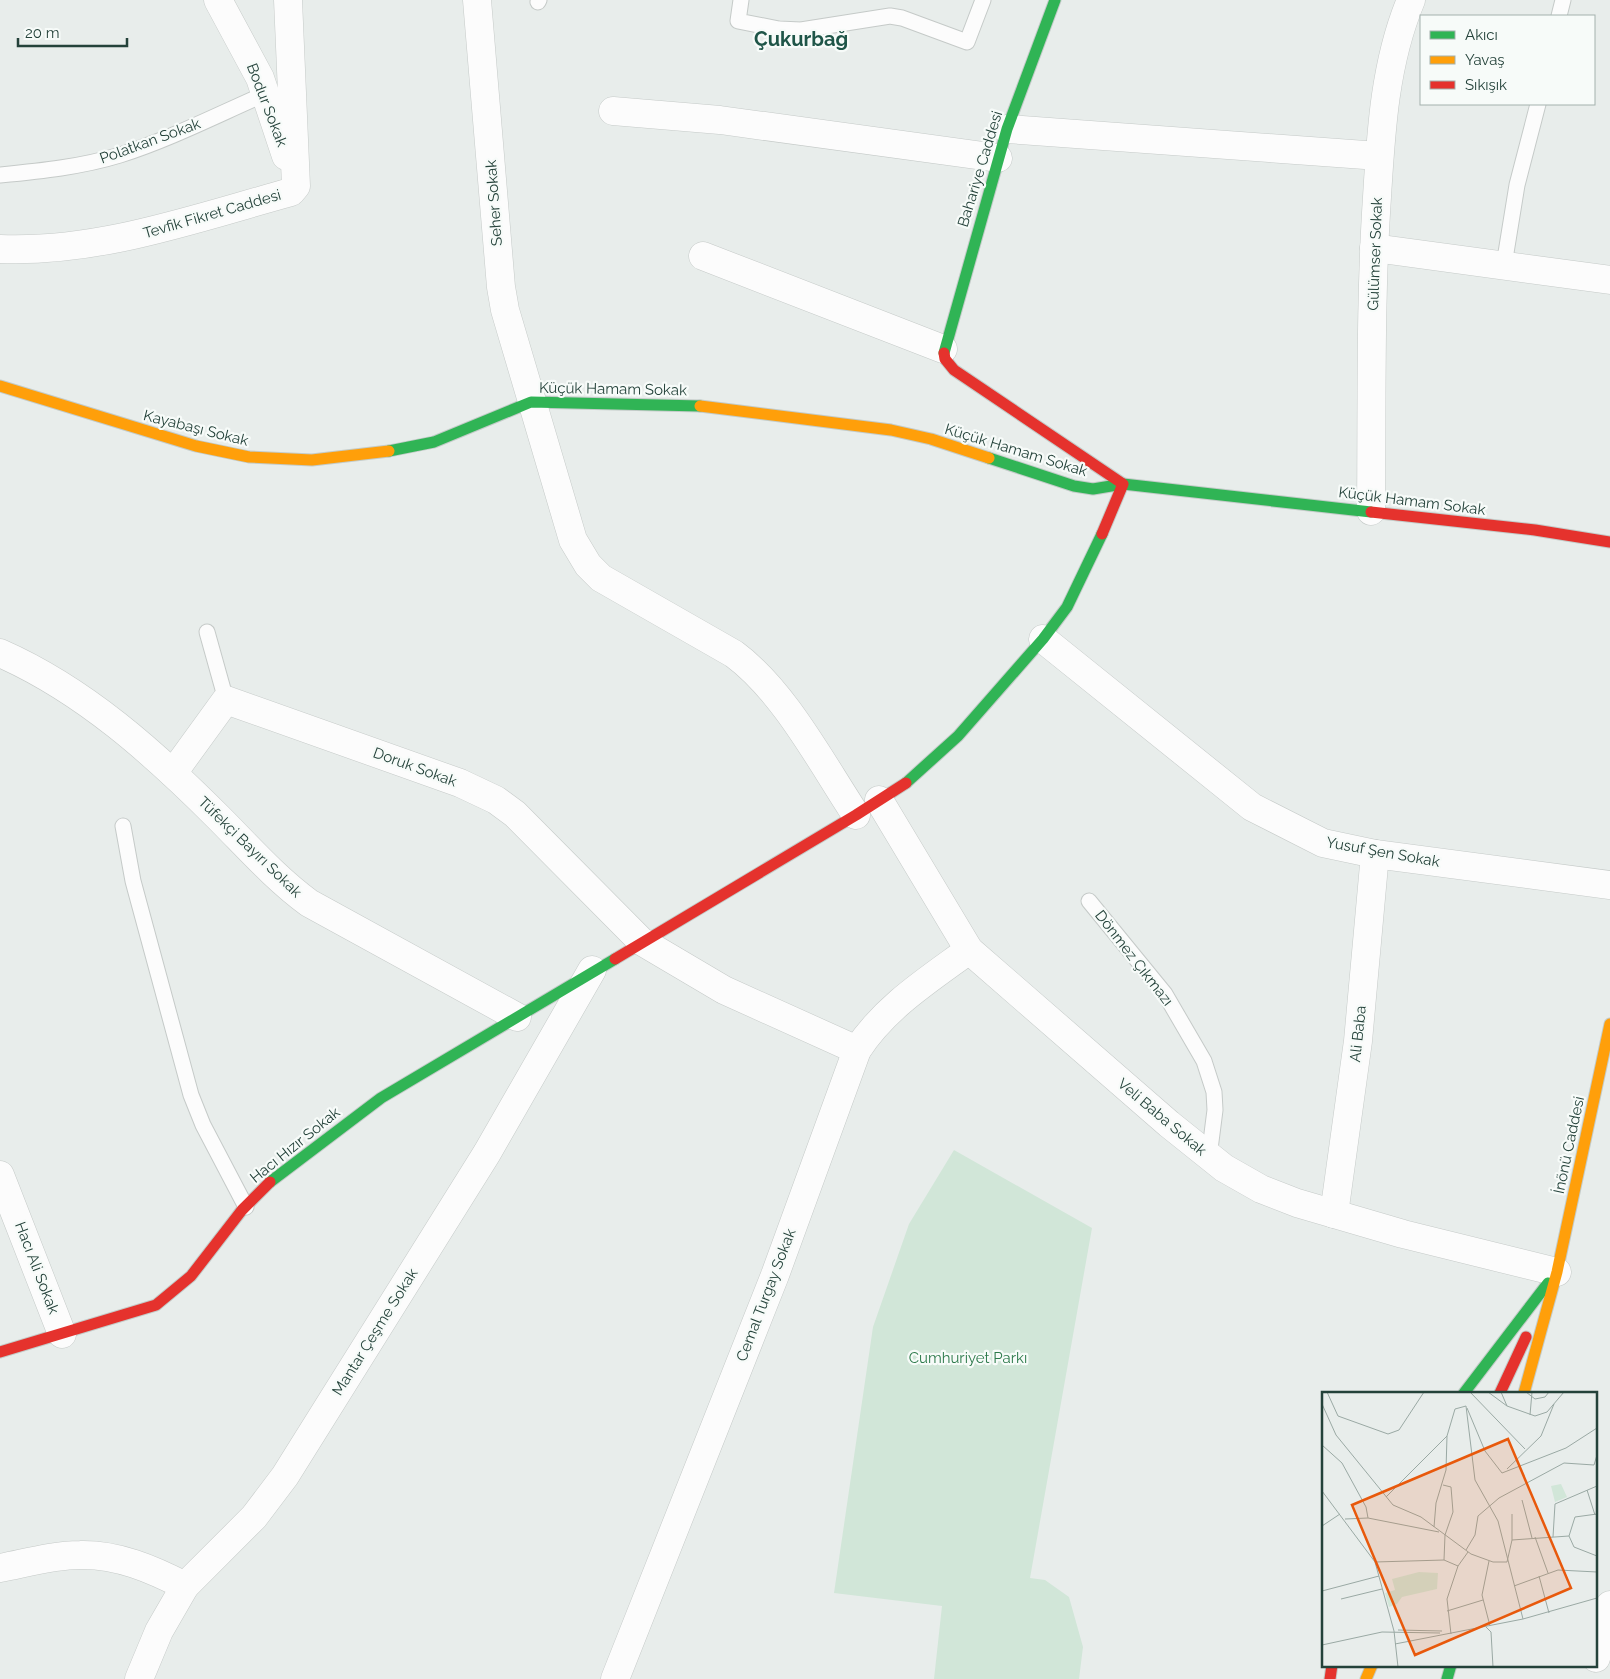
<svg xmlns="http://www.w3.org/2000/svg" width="1610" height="1679" font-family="Raleway,sans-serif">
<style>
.green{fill:#d1e6d8}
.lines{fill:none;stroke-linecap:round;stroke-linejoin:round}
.lane-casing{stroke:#c5cac8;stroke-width:17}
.street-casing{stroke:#c5cac8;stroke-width:29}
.fast-casing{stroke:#c3cbc8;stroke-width:13}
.slow-casing{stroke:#c3cbc8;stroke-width:13}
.jam-casing{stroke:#c3cbc8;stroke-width:13}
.lane{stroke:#fcfcfc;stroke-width:15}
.street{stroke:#fcfcfc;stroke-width:28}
.fast{stroke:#30b455;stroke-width:11}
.slow{stroke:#ff9f0a;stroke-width:11}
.jam{stroke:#e5322d;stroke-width:11}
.labels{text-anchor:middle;stroke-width:4.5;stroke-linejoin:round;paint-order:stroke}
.street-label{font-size:15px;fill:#24423a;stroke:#f7fbf9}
.park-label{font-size:15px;fill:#2d7a4b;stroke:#f7fbf9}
.district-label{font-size:20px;font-weight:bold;fill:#1f5548;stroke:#f7fbf9}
.inset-road{fill:none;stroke:#9aa9a4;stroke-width:1}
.view{fill:#e8590c;fill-opacity:0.15;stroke:#e8590c;stroke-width:2.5}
.inset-edge{fill:none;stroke:#24423a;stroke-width:2.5}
</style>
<rect width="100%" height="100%" fill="#e8edeb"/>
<polygon class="green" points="954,1150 1092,1228 1030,1578 1045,1580 1069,1597 1083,1647 1079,1679 934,1679 942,1606 834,1593 873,1327 909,1224"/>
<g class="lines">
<g class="lane-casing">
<g id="lane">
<polyline points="741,0 738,21 779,29 801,30 890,16 902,18 967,42 983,0"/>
<polyline points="538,2 539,0"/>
<polyline points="1559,16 1563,0"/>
<path d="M 0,175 C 41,171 81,167 120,155 C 170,139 217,115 265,94"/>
<polyline points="1504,265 1517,185 1538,104"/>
<polyline points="207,632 226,700"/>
<polyline points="123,826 133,881 191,1095 203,1125 246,1207"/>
<polyline points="1089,901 1165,994 1204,1061 1214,1092 1215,1110 1209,1157"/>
</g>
</g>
<g class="street-casing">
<g id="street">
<polyline points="218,0 260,78 286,156"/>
<path d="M 477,0 L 501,287 L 505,310 L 573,540 L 588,565 L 601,578 L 734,654 C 784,691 821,762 856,815"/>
<polyline points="613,111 720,120 998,158"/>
<polyline points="1007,129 1379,156"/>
<polyline points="1374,248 1610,280"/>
<path d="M 0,249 C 100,253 196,218 291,192 L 296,186 L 288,0"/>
<polyline points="703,256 943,349"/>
<path d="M 1371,511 C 1372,406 1370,301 1377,197 C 1381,130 1385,62 1411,0"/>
<polyline points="1043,639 1252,807 1323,843 1375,854 1610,885"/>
<path d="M 0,653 C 84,690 154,753 218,817 C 248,847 275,878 309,903 L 517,1017"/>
<polyline points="173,773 226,700 460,783 496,800 515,814 641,941 724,990 857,1050"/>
<polyline points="879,800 969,950 1169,1124 1224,1168 1261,1189 1297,1203 1403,1234 1557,1272"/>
<polyline points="0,1175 62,1334"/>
<polyline points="1334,1214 1358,1041 1375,854"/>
<path d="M 0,1568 C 26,1563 53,1555 80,1555 C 117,1554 152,1569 185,1586"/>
<polyline points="1596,1658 1610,1605"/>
<polyline points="139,1679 159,1631 185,1586 254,1517 285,1476 487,1153 592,970"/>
<path d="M 615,1679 L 775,1275 L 857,1050 C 885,1007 928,980 969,950"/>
</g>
</g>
<g class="fast-casing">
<g id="fast">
<polyline points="944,353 1007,129 1055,0"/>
<polyline points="389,451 434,442 531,402 700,406"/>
<polyline points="989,458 1074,486 1093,489 1123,484 1371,512"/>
<polyline points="906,783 958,736 1043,639 1067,607 1102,534"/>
<polyline points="270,1182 381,1098 615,959"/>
<polyline points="1464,1393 1548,1283"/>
<polyline points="1447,1679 1451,1665"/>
</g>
</g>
<g class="slow-casing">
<g id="slow">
<polyline points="0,386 196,446 249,457 312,460 389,451"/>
<polyline points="700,406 891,430 931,439 989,458"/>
<polyline points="1524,1393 1557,1272 1610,1024"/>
<polyline points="1366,1679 1372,1665"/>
</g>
</g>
<g class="jam-casing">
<g id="jam">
<polyline points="944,353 945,359 954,370 1123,484 1102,534"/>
<polyline points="1371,512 1535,530 1610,542"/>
<polyline points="615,959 856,815 906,783"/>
<polyline points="0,1352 156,1305 191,1276 242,1210 270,1182"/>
<polyline points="1500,1393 1526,1337"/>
<polyline points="1330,1679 1332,1665"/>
</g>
</g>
<use href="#lane" class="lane"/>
<use href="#street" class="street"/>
<use href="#fast" class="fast"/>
<use href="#slow" class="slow"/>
<use href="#jam" class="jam"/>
</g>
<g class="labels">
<g class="street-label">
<text transform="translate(267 105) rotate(69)" y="5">Bodur Sokak</text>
<text transform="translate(150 141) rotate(-20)" y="5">Polatkan Sokak</text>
<text transform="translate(980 169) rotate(-73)" y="5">Bahariye Caddesi</text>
<text transform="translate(494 203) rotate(-94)" y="5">Seher Sokak</text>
<text transform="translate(212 214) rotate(-16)" y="5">Tevfik Fikret Caddesi</text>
<text transform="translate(1375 254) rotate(-88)" y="5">Gülümser Sokak</text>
<text transform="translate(613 389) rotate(1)" y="5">Küçük Hamam Sokak</text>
<text transform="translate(196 428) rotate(14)" y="5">Kayabaşı Sokak</text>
<text transform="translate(1016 450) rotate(17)" y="5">Küçük Hamam Sokak</text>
<text transform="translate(1412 501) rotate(7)" y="5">Küçük Hamam Sokak</text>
<text transform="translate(415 767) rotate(20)" y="5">Doruk Sokak</text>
<text transform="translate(250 847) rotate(44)" y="5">Tüfekçi Bayırı Sokak</text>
<text transform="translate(1383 852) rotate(10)" y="5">Yusuf Şen Sokak</text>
<text transform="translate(1134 958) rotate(52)" y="5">Dönmez Çıkmazı</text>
<text transform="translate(1358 1034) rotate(-84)" y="5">Ali Baba</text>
<text transform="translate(1162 1117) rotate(40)" y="5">Veli Baba Sokak</text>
<text transform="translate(295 1145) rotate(-39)" y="5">Hacı Hızır Sokak</text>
<text transform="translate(1569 1145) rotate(-78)" y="5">İnönü Caddesi</text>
<text transform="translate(37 1268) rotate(69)" y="5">Hacı Ali Sokak</text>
<text transform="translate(766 1295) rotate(-69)" y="5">Cemal Turgay Sokak</text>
<text transform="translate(375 1332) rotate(-58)" y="5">Mantar Çeşme Sokak</text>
</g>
<g class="park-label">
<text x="968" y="1363">Cumhuriyet Parkı</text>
</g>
<g class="district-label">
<text x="801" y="46">Çukurbağ</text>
</g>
</g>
<g transform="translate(1322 1392)">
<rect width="275" height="275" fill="#e8edeb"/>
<path d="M 239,92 L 245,105 L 233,110 L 229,94 ZM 97,180 L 116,181 L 115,197 L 80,205 L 75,212 L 67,215 L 63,201 L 73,198 L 70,187 Z" fill="#d1e6d8"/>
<path class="inset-road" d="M 5,0 L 16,24 L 66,42 L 77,38 L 102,0M 148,0 L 203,57M 166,0 L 185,14M 179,0 L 185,14 L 213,24 L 225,20 L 242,0M 204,0 L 213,7 L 223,5 L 227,0M 0,12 L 14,43 L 71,113 L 99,125 L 149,162 L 171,170 L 185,170 L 190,148 L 190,122M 144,14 L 153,88 L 176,129 L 201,227M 145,16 L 163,59 L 180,81M 208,23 L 210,0M 0,53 L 20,71 L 44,115 L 46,126M 185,77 L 219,44 L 232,12M 180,81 L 244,56 L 275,36M 121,93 L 129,95 L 131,120 L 123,143 L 122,168M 265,98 L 273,123M 0,99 L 53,170 L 72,239M 64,105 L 125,44M 200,108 L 210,146M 23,127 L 46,126 L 117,140M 0,134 L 18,122M 112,135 L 114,111 L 124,78 L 125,44 L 133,17 L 144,14M 247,144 L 253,125 L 275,122M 247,144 L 252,155 L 275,164M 213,145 L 226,181M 231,145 L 233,112 L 275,94M 190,148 L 247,144M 144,158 L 153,143 L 156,124 L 177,106 L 242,71 L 272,73 L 275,63M 167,169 L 160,203 L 168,234M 53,170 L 122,168 L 136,174M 217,184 L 227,221M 192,194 L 236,178 L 275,180M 0,199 L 57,184M 19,207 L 60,197M 125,219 L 161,208M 164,235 L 169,240 L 171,275M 76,238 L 120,239M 72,239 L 76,275M 129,242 L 125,207 L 136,174 L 146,160M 73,252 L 201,227 L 275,206M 0,253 L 60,240 L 118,241"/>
<path class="view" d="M 186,47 L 249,196 L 93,263 L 30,113 Z"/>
<rect width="275" height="275" class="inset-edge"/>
</g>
<rect x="1420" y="15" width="175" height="90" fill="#f7fbf9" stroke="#a3b1ad"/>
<rect x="1430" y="31" width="25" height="8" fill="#30b455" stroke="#a3b1ad"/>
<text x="1465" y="40" font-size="15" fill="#24423a">Akıcı</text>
<rect x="1430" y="56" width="25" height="8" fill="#ff9f0a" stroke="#a3b1ad"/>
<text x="1465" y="65" font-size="15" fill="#24423a">Yavaş</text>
<rect x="1430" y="81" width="25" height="8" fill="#e5322d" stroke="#a3b1ad"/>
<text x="1465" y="90" font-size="15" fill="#24423a">Sıkışık</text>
<path d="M18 38v8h109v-8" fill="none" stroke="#24423a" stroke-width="2.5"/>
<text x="25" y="38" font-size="15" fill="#24423a" stroke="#f7fbf9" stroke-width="4" paint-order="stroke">20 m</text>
</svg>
